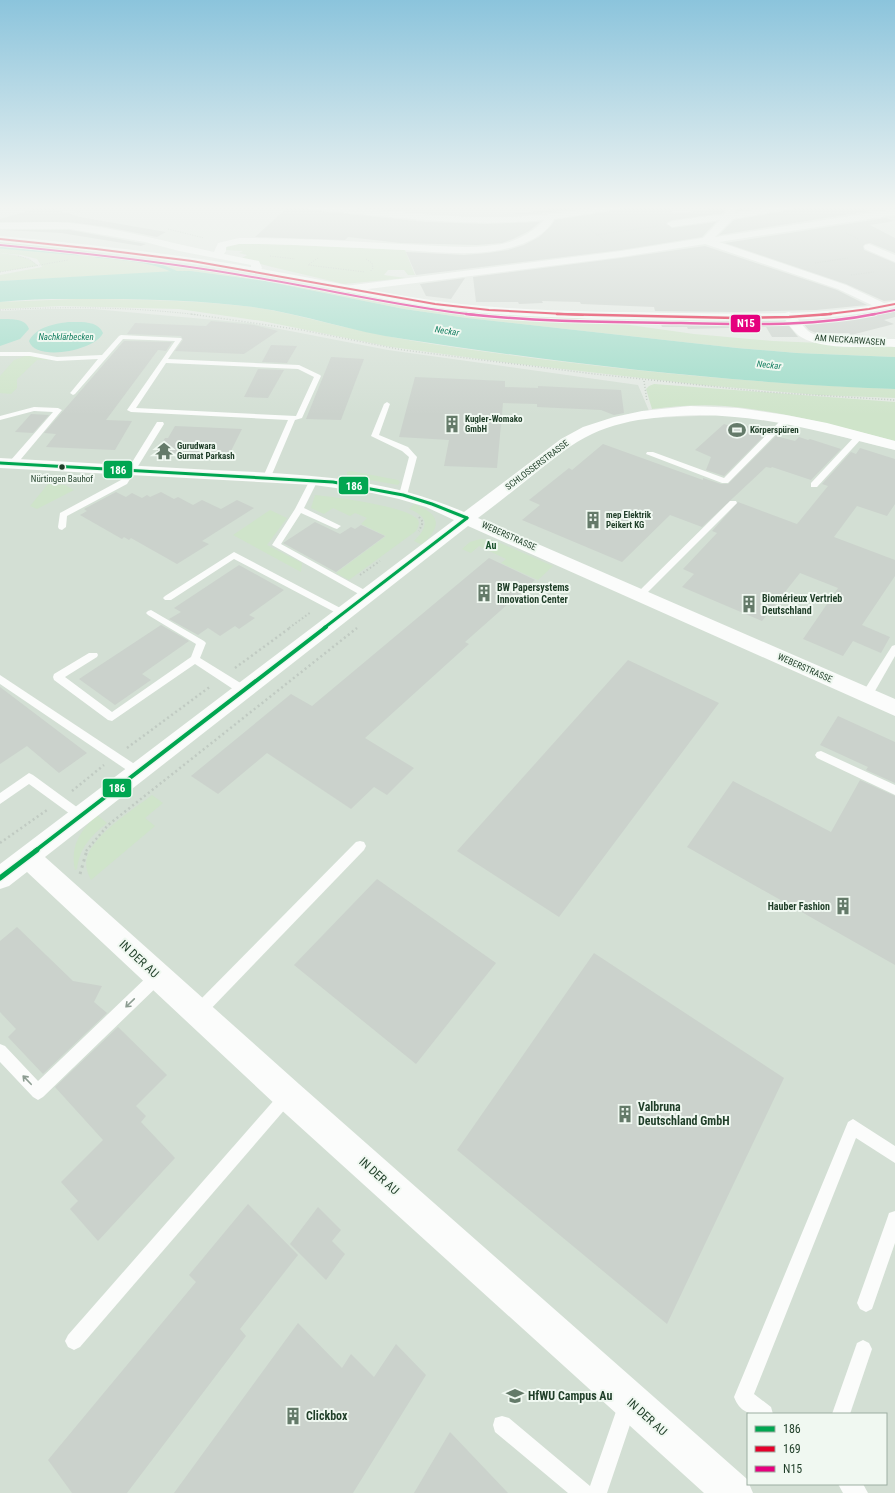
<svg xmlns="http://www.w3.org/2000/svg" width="895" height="1493" font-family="'Roboto Condensed',sans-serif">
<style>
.built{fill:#d3dfd4;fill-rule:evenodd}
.green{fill:#cfe4ca}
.water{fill:#9fdcc9}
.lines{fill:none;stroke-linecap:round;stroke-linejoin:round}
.stream{stroke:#9fdcc9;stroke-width:3}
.building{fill:#cbd2cc}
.path-far4{stroke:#c0cac2;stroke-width:1;stroke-dasharray:1 1.5;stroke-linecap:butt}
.path-far3{stroke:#c0cac2;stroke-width:1.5;stroke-dasharray:1 2;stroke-linecap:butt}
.path-far2{stroke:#c0cac2;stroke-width:2;stroke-dasharray:1.5 2.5;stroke-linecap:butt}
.path-far1{stroke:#c0cac2;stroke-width:2.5;stroke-dasharray:2 3;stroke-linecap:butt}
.path{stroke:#c0cac2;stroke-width:3;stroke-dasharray:2.5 4;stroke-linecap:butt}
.service{fill:#fbfcfb;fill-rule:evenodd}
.minor{fill:#fbfcfb;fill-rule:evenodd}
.tertiary{fill:#fbfcfb;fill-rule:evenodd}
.bus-1-far2-casing{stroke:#f0f8f1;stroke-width:5.5}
.bus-1-far1-casing{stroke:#f0f8f1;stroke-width:7}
.bus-1-casing{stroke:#f0f8f1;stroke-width:8}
.bus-2-far1-casing{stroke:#f0f8f1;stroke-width:3.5}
.bus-2-casing{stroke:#f0f8f1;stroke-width:4.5}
.bus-3-far1-casing{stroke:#f0f8f1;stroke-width:3.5}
.bus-3-casing{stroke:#f0f8f1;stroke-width:4.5}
.bus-1-far2{stroke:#00a651;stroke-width:3}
.bus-1-far1{stroke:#00a651;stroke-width:4}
.bus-1{stroke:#00a651;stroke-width:5}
.bus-2-far1{stroke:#e4002b;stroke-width:2}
.bus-2{stroke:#e4002b;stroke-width:2.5}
.bus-3-far1{stroke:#e5007d;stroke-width:2}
.bus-3{stroke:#e5007d;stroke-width:2.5}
.oneway{stroke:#8d9d92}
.bus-dot{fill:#1f3e28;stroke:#f0f8f1;stroke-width:1.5}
.labels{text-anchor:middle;stroke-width:4;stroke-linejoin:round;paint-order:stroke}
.far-water-label{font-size:9px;font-style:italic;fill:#147f61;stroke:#f0f8f1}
.far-street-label{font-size:9px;fill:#1f3e28;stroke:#f0f8f1}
.far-poi-label{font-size:9px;font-weight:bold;fill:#1f3e28;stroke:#f0f8f1;text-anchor:start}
.bus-label{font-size:9px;fill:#1f3e28;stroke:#f0f8f1}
.far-quarter-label{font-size:10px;font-weight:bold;fill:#19522b;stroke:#f0f8f1}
.poi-label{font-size:10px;font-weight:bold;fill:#1f3e28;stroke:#f0f8f1;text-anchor:start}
.near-street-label{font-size:12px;fill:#1f3e28;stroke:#f0f8f1}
.near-poi-label{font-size:12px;font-weight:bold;fill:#1f3e28;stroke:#f0f8f1;text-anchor:start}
.line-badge{stroke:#f0f8f1;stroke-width:1.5}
.badge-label{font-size:11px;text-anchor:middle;font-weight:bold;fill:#fff}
</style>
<rect width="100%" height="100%" fill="#e3e9e3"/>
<path class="built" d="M 46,309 L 93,309 L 249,323 L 388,350 L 638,385 L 652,418 L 719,415 L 781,421 L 895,450 L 895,1493 L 0,1493 L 0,311 ZM 748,1414 L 886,1414 L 886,1484 L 748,1484 Z"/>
<g class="green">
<polygon points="0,242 46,246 205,267 417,304 510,314 580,318 694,334 773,341 895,346 895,357 797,353 737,348 467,318 404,309 265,281 191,271 0,281 0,275 42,267 37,259 21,255 0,253"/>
<polygon points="247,243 405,250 415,275 408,275 404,270 388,270 384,275 406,278 344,284 272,267 231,256 242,258 247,255 239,253 243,251 226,250 227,245"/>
<path d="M 0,253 C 13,255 28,255 38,266 L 0,272 Z"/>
<path d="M 75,299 C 134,299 194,300 253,307 C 287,312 321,322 354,329 C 380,335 406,340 432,344 C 585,367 740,383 895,389 L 895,398 L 818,395 L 702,385 L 510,363 L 391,347 L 262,321 L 179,309 L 60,306 L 0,309 L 0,302 Z"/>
<polygon points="28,355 49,360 37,360 17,379 17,388 11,394 0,393 0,376 14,360"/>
<path d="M 654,384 L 895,402 L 895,441 C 839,427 783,411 725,406 C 701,404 676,406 652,409 L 646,389 L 649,386 Z"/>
<polygon points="351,471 398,480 400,482 398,485 347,476 347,472"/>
<polygon points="48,484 65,485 74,490 37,509 30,506"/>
<path d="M 315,495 C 334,497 408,506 418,520 C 420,524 418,527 416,531 L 349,580 L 336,573 L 386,536 L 361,524 L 367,518 L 355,513 L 350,516 L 333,508 L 324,514 L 311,508 Z"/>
<path d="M 414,504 C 440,514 443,525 422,545 L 414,541 C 428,527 430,517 409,509 Z"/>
<polygon points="270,510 287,518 267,545 302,563 301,572 233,535"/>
<polygon points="480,539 496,541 553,566 538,580 501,563 506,559 479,546 471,553 462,549 470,542"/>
<path d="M 152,795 L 163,803 L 145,818 L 155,826 L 91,880 C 88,874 86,869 86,863 C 88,837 133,810 152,795 Z"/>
<path d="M 97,815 L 107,823 C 91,836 80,847 77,869 L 75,870 C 70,846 80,831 97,815 Z"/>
</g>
<g class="water">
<path d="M 175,271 L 191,271 L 265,281 L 404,309 L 467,318 L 737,348 L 797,353 L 895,357 L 895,389 C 731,383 566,364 404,339 C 353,332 304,314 253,307 C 204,301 154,299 104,299 C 69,299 34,298 0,302 L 0,281 Z"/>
<path d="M 0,319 C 10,319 26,318 29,329 L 20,339 L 0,346 Z"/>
<path d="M 68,322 C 80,322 98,320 103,333 C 95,351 35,362 29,341 C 36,327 54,324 68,322 Z"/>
</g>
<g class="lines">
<g class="stream">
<polyline points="0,247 78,254"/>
<path d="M 96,256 C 125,259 155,260 181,275"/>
</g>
</g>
<g class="building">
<polygon points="45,206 80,217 166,232 157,237 107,227 70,222 0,222 0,219"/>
<polygon points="289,206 303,206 309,210 426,222 485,224 540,222 529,231 513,239 502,243 477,245 401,243 348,237 345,240 255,237"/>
<polygon points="576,206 600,206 534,214 475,215 512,214"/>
<polygon points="627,206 672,206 673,214 725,207 724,213 672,220 666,223 672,228 716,222 702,237 621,250 416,275 406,252 464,255 488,253 508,250 524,245 539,237 551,226 555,220 624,209"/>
<polygon points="738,206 769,206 737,211"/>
<polygon points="799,206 856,206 869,211 719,235 734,220 796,209"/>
<polygon points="886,218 895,221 870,225 895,238 895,253 870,243 865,244 863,246 864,250 895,263 895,300 884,301 846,284 725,243"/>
<polygon points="3,230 70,230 146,244 141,246 61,233"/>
<polygon points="705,246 837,290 867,305 816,310 736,312 655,311 654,307 581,304 580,302 542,301 543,303 519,304 518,302 476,302 473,277 621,258"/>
<polygon points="465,278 451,299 426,296 420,284"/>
<polygon points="895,309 895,317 884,320 894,324 851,335 849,333 816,333 809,330 801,321 842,317"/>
<polygon points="211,321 254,325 278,331 244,354 175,351 183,340 181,336 127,334 135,323 206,326"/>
<polygon points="660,321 785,321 798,337 772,337 766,327 688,329 687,327 662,327"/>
<polygon points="124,341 172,342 166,351 158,350 106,420 132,421 115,450 46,447 56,434 44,433"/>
<polygon points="271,345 297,346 287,363 262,362"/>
<polygon points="331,357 364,359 341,420 306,419"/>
<polygon points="258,369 284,370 268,398 244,397"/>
<polygon points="415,377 505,381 505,387 538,388 538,386 621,390 624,413 614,415 601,410 537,407 537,404 503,403 497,468 444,466 449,440 399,437"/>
<polygon points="31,414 49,415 33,433 15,432"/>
<polygon points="724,424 733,427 735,425 739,427 745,425 767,433 724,476 706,470 711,457 695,450"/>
<polygon points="175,426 242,429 228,457 155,454 165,438 168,438"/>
<polygon points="776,436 795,441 799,437 808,440 810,439 841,449 811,480 772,467 771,468 766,467 702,527 670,515 622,562 522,520 540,505 529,500 569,468 572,470 603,444 703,480 703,478 721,484 728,484"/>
<polygon points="860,448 895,459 895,504 887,516 857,506 834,537 895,560 895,576 862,625 890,637 881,653 853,641 843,656 803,639 838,588 800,573 762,621 682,587 694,574 683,569 717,533 712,531 738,502 797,524 828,486 822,484 851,452 856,454"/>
<polygon points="116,492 126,497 132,493 142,498 147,495 150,497 161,492 174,499 178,497 193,505 202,500 221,509 237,500 254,508 202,541 209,544 177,564 131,538 129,540 124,537 122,539 80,515 87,511 84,509"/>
<polygon points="315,522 340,534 351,527 355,529 361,525 385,536 336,572 283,543"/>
<polygon points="489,558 535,580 465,642 469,644 365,738 414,768 387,795 374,787 351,809 267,753 218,794 191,776 291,694 312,706"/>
<polygon points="239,565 284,590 249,615 255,618 239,629 235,626 220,636 208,628 198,635 169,619 181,612 174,608"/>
<polygon points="161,625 189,641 142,674 151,680 115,705 79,679"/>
<polygon points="628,660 719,703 559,917 457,851"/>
<polygon points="0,687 87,753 59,773 27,746 0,764"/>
<polygon points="838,716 895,742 895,783 866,770 868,767 820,745"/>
<polygon points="860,780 895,796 895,965 687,847 733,781 831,832"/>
<polygon points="377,879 496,963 416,1064 294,965"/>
<polygon points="17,927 73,981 102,986 94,1002 107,1013 43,1074 8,1037 16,1029 0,1012 0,941"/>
<polygon points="594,953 784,1078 667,1324 457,1150"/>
<polygon points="118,1027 167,1075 136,1106 146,1116 141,1122 175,1158 98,1241 70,1209 78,1201 61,1182 103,1140 55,1087"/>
<polygon points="248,1204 298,1255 240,1329 246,1336 127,1493 72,1493 48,1460 196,1282 189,1275"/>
<polygon points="318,1207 341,1230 332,1241 345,1254 326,1280 290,1244"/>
<polygon points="298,1323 342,1368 351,1354 374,1377 396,1344 426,1375 353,1493 174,1493"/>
<polygon points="450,1432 508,1493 414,1493"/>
</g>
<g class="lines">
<g class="path-far4">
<polyline points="60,206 83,213"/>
<polyline points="585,225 606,242"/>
<polyline points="168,229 204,238"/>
<polyline points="846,233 858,239"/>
<polyline points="596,235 658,226"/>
<polyline points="18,256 29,259 38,266"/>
<polyline points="270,256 295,259"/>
<polyline points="318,258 308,265 365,272"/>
<polyline points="366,259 372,263 373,268 370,272"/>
<polyline points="815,263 848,258"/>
<polyline points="0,272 68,260"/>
<polyline points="851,275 874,272"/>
<path d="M 0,310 C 67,306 133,307 199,315"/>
</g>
<g class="path-far3">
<polyline points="191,314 302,330 403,350 595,374 766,392 895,400"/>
<polyline points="644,381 647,401"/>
</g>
<g class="path-far2">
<polyline points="419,517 423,522 419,531"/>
<polyline points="360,575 380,561"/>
<polyline points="289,628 311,612"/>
</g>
<g class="path-far1">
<polyline points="235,668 291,627"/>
<polyline points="127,748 211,686"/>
<polyline points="72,791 104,765"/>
<polyline points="0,843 47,810"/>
<polyline points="86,851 108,825 357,628"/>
</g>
<polyline class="path" points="80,874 87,850"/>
<g class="service">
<path d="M 121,335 L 181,338 L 182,339 L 168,359 L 299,365 L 320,375 L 321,376 L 302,418 L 295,420 L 270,479 L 267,479 L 263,477 L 288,420 L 131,412 L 127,410 L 175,341 L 123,339 L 75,394 L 73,395 L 70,393 L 71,392 L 98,359 L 57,361 L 30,356 L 0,356 L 0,352 L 30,352 L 57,357 L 102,355 L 119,336 ZM 166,363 L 298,369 L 314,377 L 296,416 L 136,408 Z"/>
<polygon points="387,402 390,404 379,435 408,447 417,457 407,495 403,497 399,495 409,457 402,451 371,436 384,404"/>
<polygon points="34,407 58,408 62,410 16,465 10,465 10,461 53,412 34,411 0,420 0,416"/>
<polygon points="784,417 787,417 791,419 728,483 722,483 646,454 647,452 653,452 724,478"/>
<polygon points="157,422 163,422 164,424 127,484 67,516 66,527 62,530 59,529 58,527 60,513 121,480"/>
<polygon points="856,435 862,435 863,437 817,487 811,487 811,483"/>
<polygon points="311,478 317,478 318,480 304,508 341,526 337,529 334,528 301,513 281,544 370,593 372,595 370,597 364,597 272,545 295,509"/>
<polygon points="730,501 736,501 737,503 642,598 636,598 634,596 636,594"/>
<polygon points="234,552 346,611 348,613 346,615 340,615 234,559 171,600 165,600 163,598 165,596"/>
<polygon points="151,610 204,641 206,643 200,658 247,687 248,690 247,693 239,693 195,664 112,721 108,720 54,680 53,677 54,674 89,653 97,653 98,655 97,657 65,677 112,712 191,657 196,644 148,615 146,613 148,611"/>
<polygon points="895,645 895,656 871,698 863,698 862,695 863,692 892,646"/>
<polygon points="0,675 142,769 144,772 142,775 138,776 134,775 0,684"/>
<polygon points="821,751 895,785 895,795 817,758 815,755 817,752"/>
<polygon points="29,773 33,775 85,813 87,816 85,819 81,821 77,819 29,784 0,804 0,793"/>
<polygon points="360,841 364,842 366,846 364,850 203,1017 198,1019 193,1017 191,1012 193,1007 356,842"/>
<polygon points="158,969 163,971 165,976 163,981 43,1097 38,1100 33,1097 0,1062 0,1044 5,1046 38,1081 153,971"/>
<polygon points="288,1087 293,1090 296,1095 293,1100 80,1347 74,1350 68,1347 65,1341 68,1335 283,1090"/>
<path d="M 853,1119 L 895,1146 L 895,1163 L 856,1138 L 754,1394 L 771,1407 L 773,1414 C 755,1414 742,1417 734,1397 L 848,1122 Z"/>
<polygon points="895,1211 895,1243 872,1309 866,1312 860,1309 857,1303 887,1219 889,1213"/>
<polygon points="863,1340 869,1343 872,1349 850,1414 832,1414 857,1343"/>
<polygon points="627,1398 634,1400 636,1407 607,1493 568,1493 495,1432 493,1425 495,1418 502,1416 509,1418 590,1486 620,1400"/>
<polygon points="838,1484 863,1484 868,1493 843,1493"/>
</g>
<g class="minor">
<path d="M 304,206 C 367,206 429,218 492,217 C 515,217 537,216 559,213 C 582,210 603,206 626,206 L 624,208 L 554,219 C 546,237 518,247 500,250 C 468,256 435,252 403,250 C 355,248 307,245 260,244 L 239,244 L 226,247 L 226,251 L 224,254 L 259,261 L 262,268 L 258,273 L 254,274 L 249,271 L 251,267 L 251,265 L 179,251 L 145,242 L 70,229 L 0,229 L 0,223 C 23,223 47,221 70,223 C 119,228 166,242 214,252 L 218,243 L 239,238 C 293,238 347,241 401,244 C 434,245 469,250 502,244 C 516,241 534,232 544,220 C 465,228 387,216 309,209 Z"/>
<polygon points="727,206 737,206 735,213 779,206 798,206 796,208 733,219 715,237 895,209 895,215 719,242 846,285 888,305 890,307 888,309 880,309 838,289 705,244 621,257 345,292 341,291 339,289 341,287 345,286 621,251 703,238 720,220 672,227 667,224 672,221 725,214"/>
<polygon points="869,244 895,255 895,262 865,249 864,247 865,245"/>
<path d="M 789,312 C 798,315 802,328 811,333 C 834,343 871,339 895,339 L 895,347 C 868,346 824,351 801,337 C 793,332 788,323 783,316 L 785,313 Z"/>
<path d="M 690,406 L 738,408 L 786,415 L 827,423 L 895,441 L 895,450 C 813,430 740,407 654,418 C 633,420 611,425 592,434 C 572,443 555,458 538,471 C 518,487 498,503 478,518 L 895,699 L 895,716 L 468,526 L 45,857 L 299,1084 L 747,1479 L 753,1493 L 704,1493 L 277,1106 L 27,872 L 9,886 L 0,889 L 0,864 L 454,520 L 426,507 L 399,499 L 372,493 L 314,485 L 0,468 L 0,458 C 71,462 141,466 212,470 C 299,474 382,476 464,512 L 561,439 L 583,427 L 614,417 L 642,411 Z"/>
</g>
<path class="tertiary" d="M 0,236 C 86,244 171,253 256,268 C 325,280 392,296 461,304 C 535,312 609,312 683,313 C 754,314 825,316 895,301 L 895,307 C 825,323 754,321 683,320 C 609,319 535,319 461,311 C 392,303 325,286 256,274 C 171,259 86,250 0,242 Z"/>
<g class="bus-1-far2-casing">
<g id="bus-1-far2">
<polyline points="0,463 333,482 403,495 432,504 467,518"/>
<polyline points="324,628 467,518"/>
</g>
</g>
<g class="bus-1-far1-casing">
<polyline id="bus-1-far1" points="35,851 326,627"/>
</g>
<g class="bus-1-casing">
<polyline id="bus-1" points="0,878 37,850"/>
</g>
<g class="bus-2-far1-casing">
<g id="bus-2-far1">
<polyline points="0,239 96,249 192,261 435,304 489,310 583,315"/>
<polyline points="820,315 869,309 895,304"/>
</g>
</g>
<g class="bus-2-casing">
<polyline id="bus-2" points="557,314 736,318 789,317 831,314"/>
</g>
<g class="bus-3-far1-casing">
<g id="bus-3-far1">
<path d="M 0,245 C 84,253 169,262 252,277 C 327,289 400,307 476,315"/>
<polyline points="870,315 895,310"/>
</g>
</g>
<g class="bus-3-casing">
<path id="bus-3" d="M 466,314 C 538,322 610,322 681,323 C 746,324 811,327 875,314"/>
</g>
<use href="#bus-1-far2" class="bus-1-far2"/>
<use href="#bus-1-far1" class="bus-1-far1"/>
<use href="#bus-1" class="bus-1"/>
<use href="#bus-2-far1" class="bus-2-far1"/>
<use href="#bus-2" class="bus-2"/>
<use href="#bus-3-far1" class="bus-3-far1"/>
<use href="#bus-3" class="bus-3"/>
</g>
<defs><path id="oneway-shaft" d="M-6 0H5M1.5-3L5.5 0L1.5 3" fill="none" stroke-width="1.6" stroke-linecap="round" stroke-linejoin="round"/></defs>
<g class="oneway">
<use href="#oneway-shaft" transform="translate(130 1003) rotate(136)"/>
<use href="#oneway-shaft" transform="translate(27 1080) rotate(-134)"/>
</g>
<linearGradient id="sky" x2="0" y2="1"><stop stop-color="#8bc4dc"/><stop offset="0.5" stop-color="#f2f5f2"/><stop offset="1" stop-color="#f2f5f2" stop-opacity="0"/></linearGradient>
<rect width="895" height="415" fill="url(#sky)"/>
<defs>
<g id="building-bare" transform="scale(1.38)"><path d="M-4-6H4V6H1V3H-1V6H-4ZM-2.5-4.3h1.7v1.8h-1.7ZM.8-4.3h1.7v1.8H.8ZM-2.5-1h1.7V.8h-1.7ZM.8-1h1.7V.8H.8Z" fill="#647a69" stroke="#f0f8f1" stroke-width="2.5" paint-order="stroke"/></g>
<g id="stadium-bare" transform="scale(1.38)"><path d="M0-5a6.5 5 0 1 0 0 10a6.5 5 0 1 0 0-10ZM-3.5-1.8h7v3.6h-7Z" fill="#647a69" stroke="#f0f8f1" stroke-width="2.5" paint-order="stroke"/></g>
<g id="temple-bare" transform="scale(1.38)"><path d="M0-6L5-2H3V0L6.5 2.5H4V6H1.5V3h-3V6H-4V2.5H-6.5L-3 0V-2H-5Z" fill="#647a69" stroke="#f0f8f1" stroke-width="2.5" paint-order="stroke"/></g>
<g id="university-bare" transform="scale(1.38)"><path d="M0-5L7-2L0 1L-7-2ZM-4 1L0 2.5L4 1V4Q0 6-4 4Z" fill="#647a69" stroke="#f0f8f1" stroke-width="2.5" paint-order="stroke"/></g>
</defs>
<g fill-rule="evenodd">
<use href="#building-bare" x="452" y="424"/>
<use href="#stadium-bare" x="737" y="430"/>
<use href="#temple-bare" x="164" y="451"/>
<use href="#building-bare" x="593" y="520"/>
<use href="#building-bare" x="484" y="593"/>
<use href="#building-bare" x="749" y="604"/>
<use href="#building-bare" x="843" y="906"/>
<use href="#building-bare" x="625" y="1114"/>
<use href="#university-bare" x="515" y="1396"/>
<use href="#building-bare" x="293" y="1416"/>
</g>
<circle class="bus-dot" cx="62" cy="467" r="3.5"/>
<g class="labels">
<g class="far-water-label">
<text transform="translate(447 331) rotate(9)" y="3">Neckar</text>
<text x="66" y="340">Nachklärbecken</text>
<text transform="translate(769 365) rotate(6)" y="3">Neckar</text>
</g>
<g class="far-street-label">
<text transform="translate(850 340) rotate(4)" y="3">AM NECKARWASEN</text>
<text transform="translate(537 465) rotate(-37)" y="3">SCHLOSSERSTRASSE</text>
<text transform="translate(509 536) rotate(24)" y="3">WEBERSTRASSE</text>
<text transform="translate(805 668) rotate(24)" y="3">WEBERSTRASSE</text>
</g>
<g class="far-poi-label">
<text x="465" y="422">Kugler-Womako<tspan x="465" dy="10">GmbH</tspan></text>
<text x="750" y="433">Körperspüren</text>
<text x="177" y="449">Gurudwara<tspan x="177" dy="10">Gurmat Parkash</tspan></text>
<text x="606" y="518">mep Elektrik<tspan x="606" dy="10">Peikert KG</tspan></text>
</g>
<g class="bus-label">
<text x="62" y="482">Nürtingen Bauhof</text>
</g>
<g class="far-quarter-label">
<text x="491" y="549">Au</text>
</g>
<g class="poi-label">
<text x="497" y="591">BW Papersystems<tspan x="497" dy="12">Innovation Center</tspan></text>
<text x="762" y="602">Biomérieux Vertrieb<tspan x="762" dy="12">Deutschland</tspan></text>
<text x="830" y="910" text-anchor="end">Hauber Fashion</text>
</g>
<g class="near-street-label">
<text transform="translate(139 959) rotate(43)" y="4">IN DER AU</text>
<text transform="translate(379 1176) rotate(42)" y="4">IN DER AU</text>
<text transform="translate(647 1417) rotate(42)" y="4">IN DER AU</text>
</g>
<g class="near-poi-label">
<text x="638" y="1111">Valbruna<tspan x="638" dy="14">Deutschland GmbH</tspan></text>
<text x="528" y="1400">HfWU Campus Au</text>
<text x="306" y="1420">Clickbox</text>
</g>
</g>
<g class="line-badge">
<rect x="730" y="314" width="31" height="19" rx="4" fill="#e5007d"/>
<rect x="103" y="460" width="30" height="19" rx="4" fill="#00a651"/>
<rect x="338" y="476" width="31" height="19" rx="4" fill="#00a651"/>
<rect x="102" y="778" width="30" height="20" rx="4" fill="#00a651"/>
</g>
<g class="badge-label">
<text x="746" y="327">N15</text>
<text x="118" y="474">186</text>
<text x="354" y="490">186</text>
<text x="117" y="792">186</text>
</g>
<rect x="747" y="1413" width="140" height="72" fill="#f0f8f1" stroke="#9caea1"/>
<rect x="755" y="1426" width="20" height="6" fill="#00a651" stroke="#9caea1"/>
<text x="783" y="1433" font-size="12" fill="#1f3e28">186</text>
<rect x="755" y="1446" width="20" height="6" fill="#e4002b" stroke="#9caea1"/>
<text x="783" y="1453" font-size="12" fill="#1f3e28">169</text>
<rect x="755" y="1466" width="20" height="6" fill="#e5007d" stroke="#9caea1"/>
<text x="783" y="1473" font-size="12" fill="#1f3e28">N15</text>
</svg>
